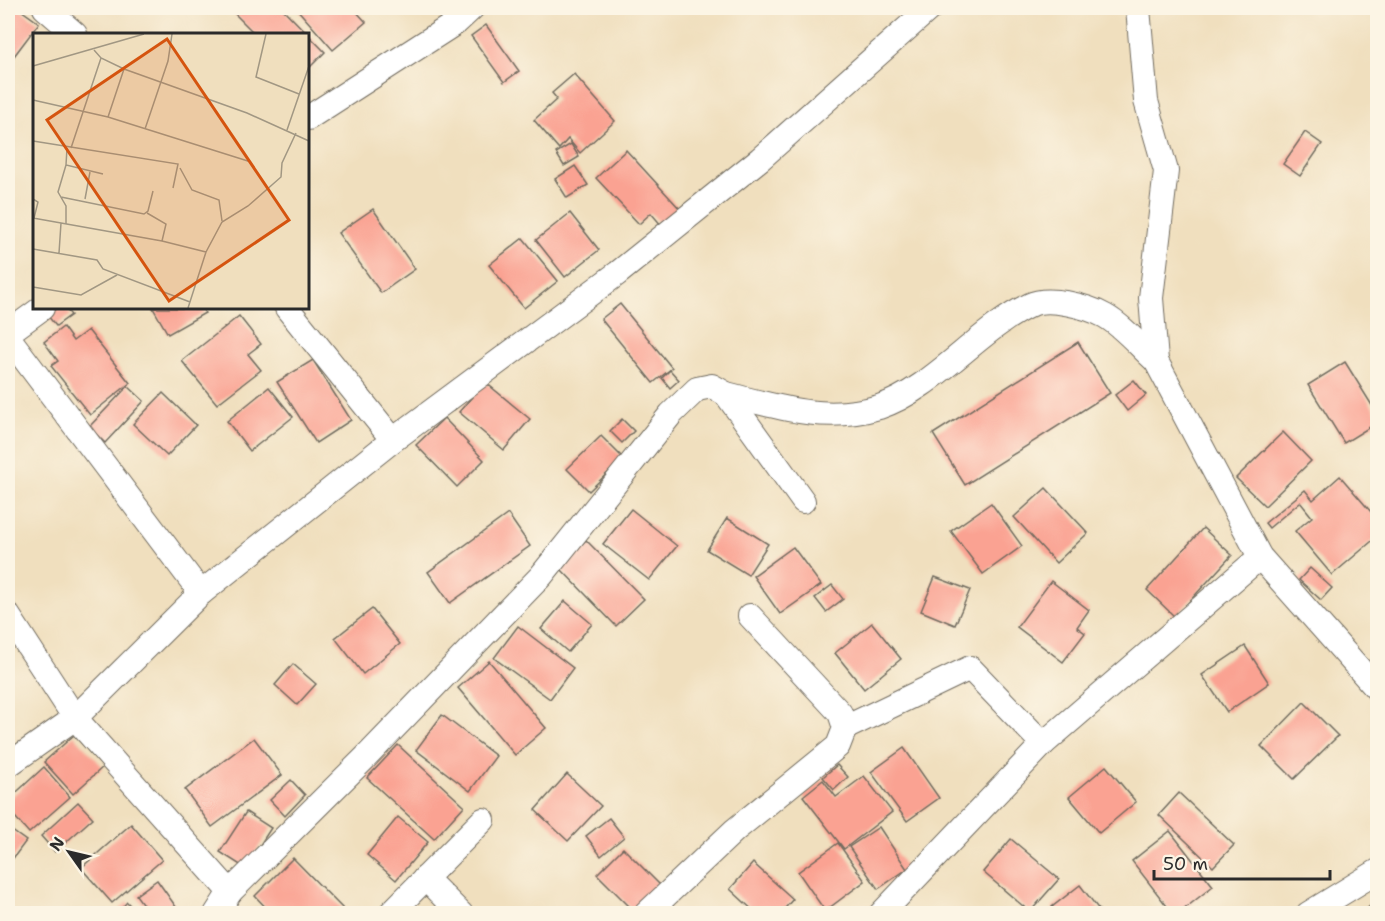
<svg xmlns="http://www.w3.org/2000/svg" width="1385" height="921" font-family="'Shantell Sans',sans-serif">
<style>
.building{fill:#faa292}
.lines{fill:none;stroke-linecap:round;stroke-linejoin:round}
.minor-casing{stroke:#706a5e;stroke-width:26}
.minor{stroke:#fff;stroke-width:24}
.inset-road{fill:none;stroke:#a19783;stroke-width:1.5}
.view{fill:#d5540f;fill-opacity:0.15;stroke:#d5540f;stroke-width:3}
.inset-edge{fill:none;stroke:#2b2b2b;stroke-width:3}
</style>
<rect width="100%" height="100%" fill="#fcf5e5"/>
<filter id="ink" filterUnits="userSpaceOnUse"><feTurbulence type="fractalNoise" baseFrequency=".0167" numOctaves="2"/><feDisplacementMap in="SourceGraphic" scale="12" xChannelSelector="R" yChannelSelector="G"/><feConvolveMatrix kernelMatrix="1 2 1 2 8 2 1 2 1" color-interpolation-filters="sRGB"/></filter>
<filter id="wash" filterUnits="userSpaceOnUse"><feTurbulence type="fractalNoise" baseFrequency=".008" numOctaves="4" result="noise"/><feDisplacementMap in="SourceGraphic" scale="24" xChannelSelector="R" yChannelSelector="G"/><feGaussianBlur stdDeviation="1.35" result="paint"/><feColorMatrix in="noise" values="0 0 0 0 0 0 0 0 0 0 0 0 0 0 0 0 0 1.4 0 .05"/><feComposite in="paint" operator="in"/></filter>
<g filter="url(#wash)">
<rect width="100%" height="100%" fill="#f0dfbe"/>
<g id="blocks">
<g class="building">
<polygon points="8,8 18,8 39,23 11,60 8,57"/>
<polygon points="229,8 282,8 325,52 308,69 308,34 255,34"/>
<polygon points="296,8 353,8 366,22 333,50"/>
<polygon points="486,25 519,71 504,82 471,36"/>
<polygon points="574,74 615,121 580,153 568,139 559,149 534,120 557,99 552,93"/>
<polygon points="1305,132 1322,144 1300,176 1283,164"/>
<polygon points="571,144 579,157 564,166 556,153"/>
<polygon points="626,150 680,209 662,226 651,213 639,224 596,178"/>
<polygon points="575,166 588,185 567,198 555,179"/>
<polygon points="373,209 415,269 381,293 338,233"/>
<polygon points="570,213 599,250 565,277 536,240"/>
<polygon points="523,238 558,281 524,308 489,265"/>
<polygon points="620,304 672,368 653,383 601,319"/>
<polygon points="57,308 65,308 71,315 56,326 47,315"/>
<polygon points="153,308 202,308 205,313 168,334"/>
<polygon points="239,316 261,344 248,354 261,370 217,404 182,361"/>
<polygon points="63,327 73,341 88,330 130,383 90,415 51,366 58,361 44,342"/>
<polygon points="1078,342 1110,393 965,485 933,434"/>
<polygon points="313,360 351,420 316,443 277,382"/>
<polygon points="1345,362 1378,415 1378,422 1344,443 1308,385"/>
<polygon points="670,370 679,380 670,388 662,378"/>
<polygon points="1134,380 1146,395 1127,411 1115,395"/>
<polygon points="485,382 530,419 504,450 459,412"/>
<polygon points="128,386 144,401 105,443 89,427"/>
<polygon points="269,387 293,417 250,451 227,421"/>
<polygon points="163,393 196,425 167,456 133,424"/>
<polygon points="444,418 484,460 457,487 416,445"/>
<polygon points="622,419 634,431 622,443 610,431"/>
<polygon points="1283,432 1311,461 1265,506 1236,478"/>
<polygon points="601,436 623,458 589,491 567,469"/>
<polygon points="1340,476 1378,520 1378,536 1332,575 1295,531 1312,517 1300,502 1269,528 1265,523 1305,490 1313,500"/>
<polygon points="1046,488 1088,533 1056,563 1014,517"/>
<polygon points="991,503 1022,546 983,574 951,531"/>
<polygon points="631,509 677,546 649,580 603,544"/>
<polygon points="508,514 530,546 450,603 428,572"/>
<polygon points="727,518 768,544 748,575 707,550"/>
<polygon points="1203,528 1232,555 1175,617 1147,590"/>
<polygon points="586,540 644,599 616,626 559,567"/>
<polygon points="793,547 821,585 780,614 753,576"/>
<polygon points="1310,568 1332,588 1321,600 1299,580"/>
<polygon points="935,577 970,590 955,625 921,611"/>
<polygon points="1051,581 1089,610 1077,627 1085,633 1063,662 1017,627"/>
<polygon points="832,585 843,599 826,612 815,598"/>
<polygon points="565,601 592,624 568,652 541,629"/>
<polygon points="372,609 400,644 363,674 335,638"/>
<polygon points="872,623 901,659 864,689 835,653"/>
<polygon points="518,626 573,668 550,699 494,658"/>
<polygon points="1245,646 1269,683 1227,712 1202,675"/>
<polygon points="489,661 546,728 515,755 458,688"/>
<polygon points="293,664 316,684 297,705 275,685"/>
<polygon points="1304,702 1338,736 1294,779 1261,746"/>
<polygon points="442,715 496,756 470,791 416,750"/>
<polygon points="74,735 103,767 73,794 44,762"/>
<polygon points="254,738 282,775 212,827 185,790"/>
<polygon points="398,745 464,806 434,839 367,778"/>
<polygon points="904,748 939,798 907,821 871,772"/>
<polygon points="837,765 848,777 834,790 823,777"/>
<polygon points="1106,766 1136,802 1099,833 1069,797"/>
<polygon points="44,767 70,797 29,833 8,809 8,800"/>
<polygon points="567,774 601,806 568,841 535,810"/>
<polygon points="864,776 892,812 844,849 803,796 823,780 836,797"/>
<polygon points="291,780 305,795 285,816 270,800"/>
<polygon points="1179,793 1234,845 1213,867 1159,815"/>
<polygon points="78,802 93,818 55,852 41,836"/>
<polygon points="246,812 271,828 245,868 220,852"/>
<polygon points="398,817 428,842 396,880 367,855"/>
<polygon points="609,818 624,837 601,856 586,836"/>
<polygon points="131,824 162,860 112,903 81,868"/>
<polygon points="879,827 907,869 878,889 849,847"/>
<polygon points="8,828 26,841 8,865"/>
<polygon points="1170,831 1213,886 1178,914 1173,914 1132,861"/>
<polygon points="1011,839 1059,879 1030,912 983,872"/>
<polygon points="838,843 865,881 825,911 798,872"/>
<polygon points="623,848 660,885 634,911 597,874"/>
<polygon points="293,858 346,912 344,914 290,914 288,911 285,914 272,914 255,896"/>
<polygon points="753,863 793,899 780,914 757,914 730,889"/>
<polygon points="157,880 181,914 150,914 136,895"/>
<polygon points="1080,885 1100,911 1096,914 1057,914 1052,907"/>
<polygon points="1378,899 1378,914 1361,914"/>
<polygon points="127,902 138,914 116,914"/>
</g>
</g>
</g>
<g filter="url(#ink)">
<use href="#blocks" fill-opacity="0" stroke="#706a5e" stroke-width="1.5"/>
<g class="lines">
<g class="minor-casing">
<g id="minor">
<polyline points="45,8 75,34"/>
<polyline points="1138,8 1146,101 1166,171 1151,298 1156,361 1260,557 1378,690"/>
<polyline points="308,118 457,22 472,8"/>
<polyline points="287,308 393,440"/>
<polyline points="8,333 42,308"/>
<polyline points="8,337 201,593"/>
<path d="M 726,394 C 778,407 825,423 879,407 C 932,390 979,329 1030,305 C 1048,296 1087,306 1105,316 C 1123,326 1140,347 1156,361"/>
<polyline points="8,615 75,718 230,892"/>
<polyline points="845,728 970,668 1043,744"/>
<polyline points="8,765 75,718 201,593 393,440 618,273 760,159 930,8"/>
<polyline points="425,878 461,914"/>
<polyline points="216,914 230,892 365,758 541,576 671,414 697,389 712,386 726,394 803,501"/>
<polyline points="390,914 483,820"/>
<polyline points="646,914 735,830 838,746 845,728 840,713 750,616"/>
<polyline points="881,914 1043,744 1260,557"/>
<polyline points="1308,914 1378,871"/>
</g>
</g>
<use href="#minor" class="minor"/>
</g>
</g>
<g transform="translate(33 33)">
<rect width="276" height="276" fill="#f0dfbe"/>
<path class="inset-road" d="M 233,1 L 223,44 L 266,61M 61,17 L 68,25 L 91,36 L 214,80 L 276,108M 0,33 L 111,1M 0,67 L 75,84 L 218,129M 75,84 L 91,36M 112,96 L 135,28 L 139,1M 254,97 L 276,33M 0,108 L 145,131 L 140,155M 34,115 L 33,132 L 70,141M 38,115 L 68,25M 33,132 L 25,159 L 33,173 L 33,191M 147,135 L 159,157 L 186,167 L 189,188M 28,164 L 111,181 L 115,178 L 120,158M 0,166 L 5,169 L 1,185M 52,166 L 57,139M 114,180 L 133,191 L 129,208M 0,185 L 129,208 L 173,219M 0,216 L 64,227 L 70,236 L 157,269M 26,220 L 28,190M 0,254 L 48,262 L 84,242M 155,275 L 173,219 L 189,189 L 215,173 L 248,144 L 249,130 L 263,100"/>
<path class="view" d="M 134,6 L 256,187 L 136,268 L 14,87 Z"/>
<rect width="276" height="276" class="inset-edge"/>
</g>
<rect width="1385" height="921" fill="none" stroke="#fcf5e5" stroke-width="30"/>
<g transform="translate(69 852) rotate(304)" stroke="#fcf5e5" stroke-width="4.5" paint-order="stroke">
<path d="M0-4.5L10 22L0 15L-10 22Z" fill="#2b2b2b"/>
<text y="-9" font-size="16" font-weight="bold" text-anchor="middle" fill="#2b2b2b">N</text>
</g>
<path d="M1154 870v9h176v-9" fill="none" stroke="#2b2b2b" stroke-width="3"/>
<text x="1163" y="870" font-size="18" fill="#2b2b2b" stroke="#fcf5e5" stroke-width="4.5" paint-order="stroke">50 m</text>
</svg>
